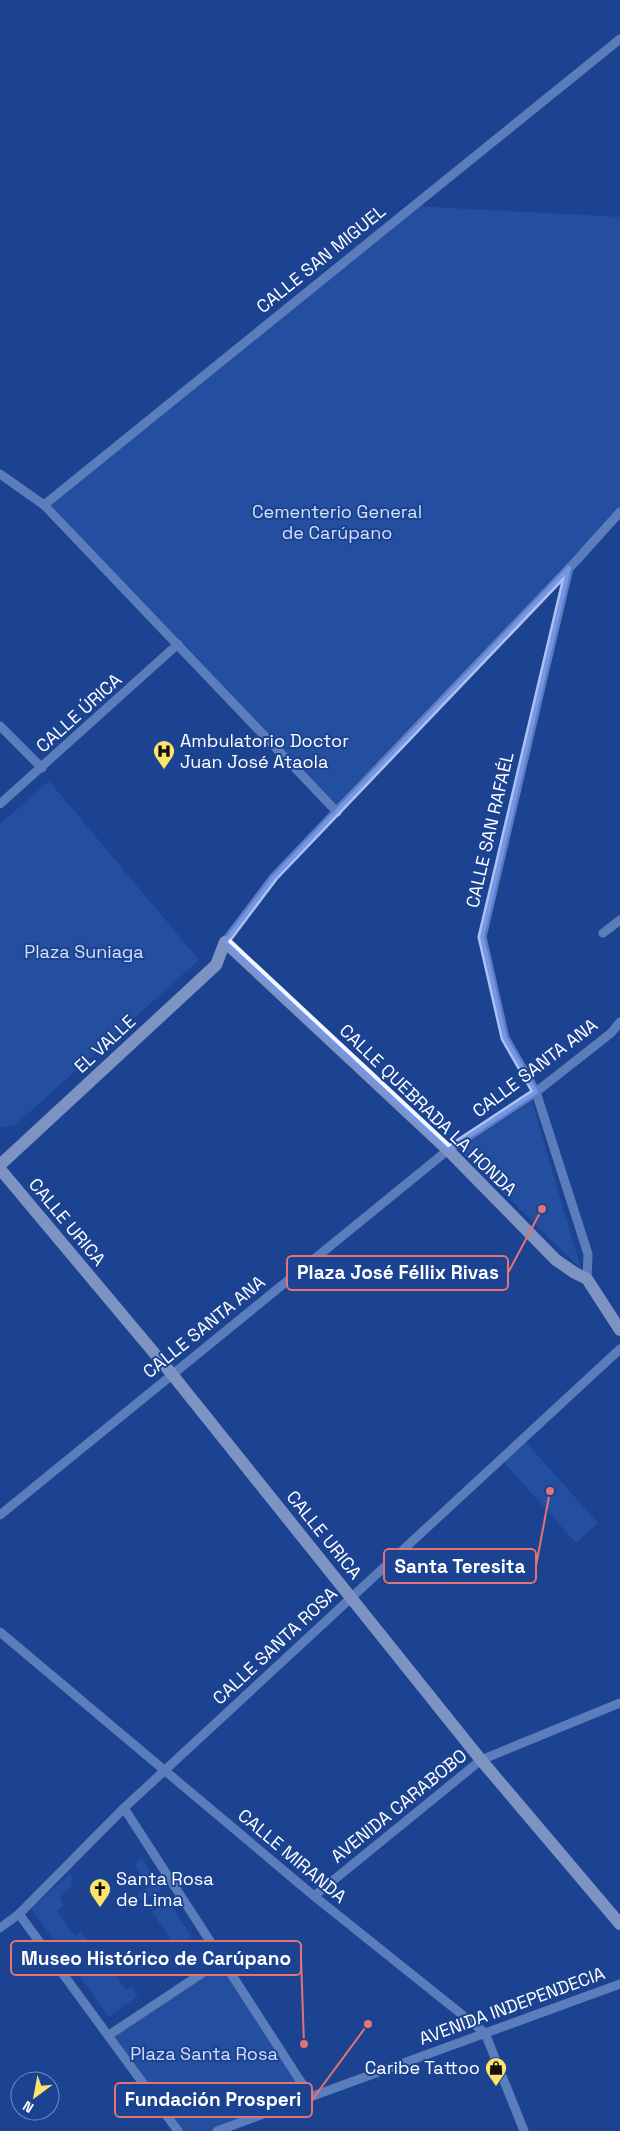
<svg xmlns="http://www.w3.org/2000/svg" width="620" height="2131" font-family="'Space Grotesk',sans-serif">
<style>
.green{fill:#305baf}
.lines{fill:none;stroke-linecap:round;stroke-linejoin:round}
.minor{stroke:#acc3ee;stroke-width:9}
.major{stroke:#f4f7ff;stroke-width:12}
.marked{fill:none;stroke:#7795e8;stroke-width:4;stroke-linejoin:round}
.labels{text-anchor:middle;stroke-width:4;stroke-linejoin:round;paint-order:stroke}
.street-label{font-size:18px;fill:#fff;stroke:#1c4391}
.park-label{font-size:18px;fill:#d2e0fa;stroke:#1c4391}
.poi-label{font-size:18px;fill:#fff;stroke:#1c4391;text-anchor:start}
.leader{fill:none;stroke:#e47373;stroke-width:2}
.callout-dot{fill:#e47373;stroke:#1c4391;stroke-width:2}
.callout{fill:#1c4391;stroke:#e47373;stroke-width:2}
.callout-label{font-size:19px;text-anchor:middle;font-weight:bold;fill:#fff}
</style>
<rect width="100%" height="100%" fill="#1c4391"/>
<g class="green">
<polygon points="412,206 620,217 620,511 337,812 44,505"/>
<polygon points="49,781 199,960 14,1126 0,1127 0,824"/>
<polygon points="532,1101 581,1269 459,1149"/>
<polygon points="523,1439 598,1523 576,1543 501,1459"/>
<polygon points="142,1859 162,1889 142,1902 137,1894 149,1886 134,1864"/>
<polygon points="71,1873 72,1886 59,1898 64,1905 57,1911 75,1936 81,1932 88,1941 65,1957 31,1908"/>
<polygon points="168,1901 192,1937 176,1947 152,1912"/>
<polygon points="98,1951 126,1990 131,1987 138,1996 109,2017 74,1969"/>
<polygon points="222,1960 310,2096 217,2131 178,2131 109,2035"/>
</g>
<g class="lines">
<g class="minor">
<polyline points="0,474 44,505 337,812"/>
<polyline points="44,505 620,39"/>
<polyline points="569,568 482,937 505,1038 536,1092 588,1254 587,1279"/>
<polyline points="0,726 42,768"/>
<polyline points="0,804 178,644"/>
<polyline points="603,933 620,920"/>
<polyline points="225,942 274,877 576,561 620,512"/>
<polyline points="0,1515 448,1150 536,1092 611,1033 620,1022"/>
<polyline points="0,1632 314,1896 485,2033 524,2131"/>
<polyline points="124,1808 310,2096"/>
<polyline points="314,1896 481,1760 620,1703"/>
<polyline points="19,1914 178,2131"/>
<polyline points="0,1928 19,1914 124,1808 620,1349"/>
<polyline points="109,2035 222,1960"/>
<polyline points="217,2131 620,1984"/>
</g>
<g class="major">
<polyline points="0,1165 216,965 225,942 448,1150 556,1260 575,1273 587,1279 620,1330"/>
<polyline points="0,1169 171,1373 481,1760 620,1924"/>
</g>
</g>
<path d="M0 0H620V2131H0ZM 569,568 L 482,937 L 505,1038 L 536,1092 L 448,1150 L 225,942 L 274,877 Z" fill="#1c4391" fill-opacity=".55" fill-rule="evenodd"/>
<path class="marked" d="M 569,568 L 482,937 L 505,1038 L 536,1092 L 448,1150 L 225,942 L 274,877 Z"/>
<defs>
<g id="hospital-pin" transform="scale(1.125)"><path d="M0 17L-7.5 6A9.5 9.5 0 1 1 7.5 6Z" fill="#fee36b" stroke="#1c4391"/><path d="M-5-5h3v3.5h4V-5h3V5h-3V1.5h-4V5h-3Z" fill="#111"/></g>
<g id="church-pin" transform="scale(1.125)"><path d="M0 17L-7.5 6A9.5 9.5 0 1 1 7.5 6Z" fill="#fee36b" stroke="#1c4391"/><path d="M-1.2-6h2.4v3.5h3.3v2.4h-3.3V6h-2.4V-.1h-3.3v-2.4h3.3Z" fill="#111"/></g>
<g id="shop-pin" transform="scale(1.125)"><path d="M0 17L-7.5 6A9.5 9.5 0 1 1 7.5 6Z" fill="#fee36b" stroke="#1c4391"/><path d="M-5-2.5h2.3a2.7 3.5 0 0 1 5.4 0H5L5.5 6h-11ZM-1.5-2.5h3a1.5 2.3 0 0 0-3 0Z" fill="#111"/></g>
</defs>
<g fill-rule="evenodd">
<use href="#hospital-pin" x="164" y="751"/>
<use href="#church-pin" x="100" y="1889"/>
<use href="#shop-pin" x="496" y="2068"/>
</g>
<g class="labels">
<g class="street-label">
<text transform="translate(321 259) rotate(-39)" y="6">CALLE SAN MIGUEL</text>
<text transform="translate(79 713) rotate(-42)" y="6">CALLE ÚRICA</text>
<text transform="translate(490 830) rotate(-77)" y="6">CALLE SAN RAFAÉL</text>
<text transform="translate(105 1044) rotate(-43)" y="6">EL VALLE</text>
<text transform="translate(535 1068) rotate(-37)" y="6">CALLE SANTA ANA</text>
<text transform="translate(428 1110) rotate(44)" y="6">CALLE QUEBRADA LA HONDA</text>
<text transform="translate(67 1222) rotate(50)" y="6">CALLE URICA</text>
<text transform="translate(204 1327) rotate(-39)" y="6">CALLE SANTA ANA</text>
<text transform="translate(324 1535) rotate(51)" y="6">CALLE URICA</text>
<text transform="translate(275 1646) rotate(-43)" y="6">CALLE SANTA ROSA</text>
<text transform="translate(399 1806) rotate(-39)" y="6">AVENIDA CARABOBO</text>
<text transform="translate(292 1856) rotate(40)" y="6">CALLE MIRANDA</text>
<text transform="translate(512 2006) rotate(-20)" y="6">AVENIDA INDEPENDECIA</text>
</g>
<g class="park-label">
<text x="337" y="518">Cementerio General<tspan x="337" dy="21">de Carúpano</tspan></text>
<text x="84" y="958">Plaza Suniaga</text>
<text x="204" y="2060">Plaza Santa Rosa</text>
</g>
<g class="poi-label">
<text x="180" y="747">Ambulatorio Doctor<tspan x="180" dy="21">Juan José Ataola</tspan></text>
<text x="116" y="1885">Santa Rosa<tspan x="116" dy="21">de Lima</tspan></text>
<text x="480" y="2074" text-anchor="end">Caribe Tattoo</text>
</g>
</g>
<path class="leader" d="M542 1209L508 1273M550 1491L536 1566M304 2044L301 1958M368 2024L312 2100"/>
<g class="callout-dot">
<circle cx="542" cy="1209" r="5"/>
<circle cx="550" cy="1491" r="5"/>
<circle cx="304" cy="2044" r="5"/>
<circle cx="368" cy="2024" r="5"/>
</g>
<g class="callout">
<rect x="287" y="1256" width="221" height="34" rx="5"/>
<rect x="384" y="1549" width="152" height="34" rx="5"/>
<rect x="11" y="1941" width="290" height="34" rx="5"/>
<rect x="115" y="2083" width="197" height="34" rx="5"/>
</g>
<g class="callout-label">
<text x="398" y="1279">Plaza José Féllix Rivas</text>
<text x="460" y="1573">Santa Teresita</text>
<text x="156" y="1965">Museo Histórico de Carúpano</text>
<text x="213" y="2106">Fundación Prosperi</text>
</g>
<g transform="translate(35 2096) rotate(212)"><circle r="24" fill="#1c4391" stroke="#778ebd"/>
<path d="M0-4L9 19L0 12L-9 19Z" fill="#fee36b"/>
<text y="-8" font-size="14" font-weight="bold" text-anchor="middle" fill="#ffffff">N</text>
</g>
</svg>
